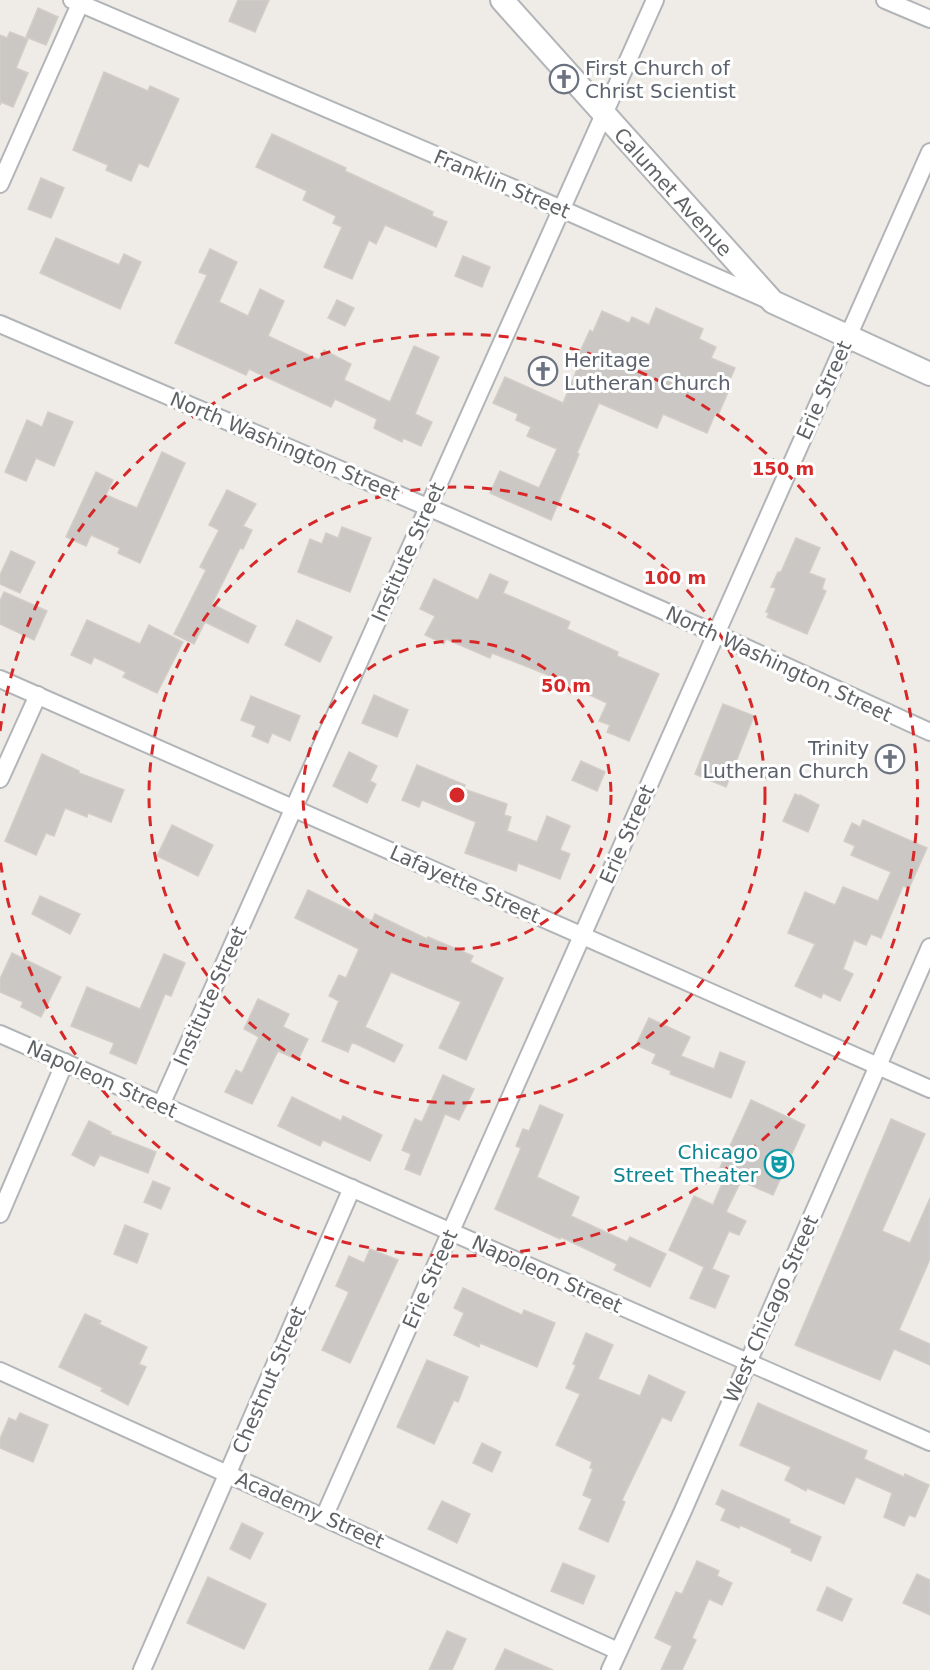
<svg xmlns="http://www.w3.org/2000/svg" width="930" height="1670" font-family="'DejaVu Sans',sans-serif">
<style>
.building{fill:#cac7c4;stroke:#d3cdc6;stroke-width:1.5}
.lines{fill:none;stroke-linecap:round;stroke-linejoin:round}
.minor-casing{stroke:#b2b5b8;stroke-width:20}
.secondary-casing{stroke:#b2b5b8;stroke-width:26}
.minor{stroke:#fff;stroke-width:16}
.secondary{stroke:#fff;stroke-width:22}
.ring{fill:none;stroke:#d62828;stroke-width:3;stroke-dasharray:10 8}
.labels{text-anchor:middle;stroke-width:6;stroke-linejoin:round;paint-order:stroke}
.worship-label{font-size:20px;fill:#5b616d;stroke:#fff;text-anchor:start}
.street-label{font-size:20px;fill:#5f6366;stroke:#fff}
.culture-label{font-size:20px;fill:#0d838f;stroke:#fff;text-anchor:end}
.centre{fill:#d62828;stroke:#fff;stroke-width:3}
.ring-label{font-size:18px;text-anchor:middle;font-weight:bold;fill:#d62828;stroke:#fff;stroke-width:6;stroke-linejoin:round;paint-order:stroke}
</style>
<rect width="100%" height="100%" fill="#efece8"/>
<g class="building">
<polygon points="238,0 269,0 255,32 229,21"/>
<polygon points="38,8 58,17 46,45 26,37"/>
<polygon points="10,32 28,39 16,68 28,73 13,107 1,102 0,105 0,35 7,38"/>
<polygon points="104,72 148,91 150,86 179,99 148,167 139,163 131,181 106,170 108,165 73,150"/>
<polygon points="272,134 346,168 345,171 433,212 432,216 447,222 436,247 385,225 376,244 369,240 352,279 324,267 342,227 333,223 336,216 303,200 307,191 256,167"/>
<polygon points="41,178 64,188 51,218 28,209"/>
<polygon points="56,238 119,265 124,254 141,262 120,309 40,273"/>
<polygon points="210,249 237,262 219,302 248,316 260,289 284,301 268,336 319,360 324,350 351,364 344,380 390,402 414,346 439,357 415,414 432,422 421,446 403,438 402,442 374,428 377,419 335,399 331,407 249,369 246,375 175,343 207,275 199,272"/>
<polygon points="463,256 490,267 482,287 455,276"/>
<polygon points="337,300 354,308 345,326 328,318"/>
<polygon points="656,308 703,329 699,339 716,347 711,358 735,368 726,389 729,390 718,415 715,414 707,433 663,414 657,428 599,403 577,453 579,454 551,520 490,493 500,471 539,488 557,449 527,436 531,427 516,420 518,414 493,403 505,377 563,403 583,355 579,354 590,330 593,332 602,311 629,323 632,317 649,325"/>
<polygon points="48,412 73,422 54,466 36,458 26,481 5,472 27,420 42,427"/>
<polygon points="162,452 185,463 140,563 118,553 120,548 91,535 86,546 66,537 96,472 113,480 106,495 137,508"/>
<polygon points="227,490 256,504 243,526 252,530 243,549 240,548 212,604 256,626 248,643 205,622 194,644 174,634 206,570 200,567 219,530 209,525"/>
<polygon points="342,527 371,538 350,592 298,572 310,539 322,544 326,533 338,538"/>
<polygon points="796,538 820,548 809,573 825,579 822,589 826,591 807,634 767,617 769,613 766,612 776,588 771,587 778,572 781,572"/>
<polygon points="11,551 35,562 20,593 0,584 0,575"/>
<polygon points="490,574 508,582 503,593 570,622 567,629 618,652 617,656 659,674 629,741 607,732 610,725 599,721 607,703 548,675 492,653 490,658 446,639 444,644 425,635 435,616 420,609 434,579 478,600"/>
<polygon points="4,592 47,611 34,640 0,624 0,601"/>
<polygon points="87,620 140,644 149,625 183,642 157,693 123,677 126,672 94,657 91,664 71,655"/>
<polygon points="297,620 332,637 320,662 285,645"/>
<polygon points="374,695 408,710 397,737 362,723"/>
<polygon points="251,696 300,716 290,741 272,733 268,743 252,736 256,726 241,720"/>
<polygon points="723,704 754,716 726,787 695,774"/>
<polygon points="349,752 377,766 370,781 376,784 367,803 333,786"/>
<polygon points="42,754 79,771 79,773 124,790 111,822 88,813 87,817 65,808 54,836 46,833 36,855 5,841"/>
<polygon points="581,761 605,772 597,791 572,780"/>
<polygon points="417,765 465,785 464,789 507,804 504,815 511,817 507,831 537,842 547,816 570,826 560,850 570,854 560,879 518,863 516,871 465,853 476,822 422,800 419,807 402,800"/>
<polygon points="795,794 799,796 800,795 819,805 808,832 783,821"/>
<polygon points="863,820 927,848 909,888 903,886 881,938 871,934 866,945 854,940 843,969 853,974 840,1001 823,993 821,998 795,986 815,944 788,933 805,892 835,905 843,887 878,901 891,872 851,855 855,846 844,841 852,823 860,827"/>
<polygon points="172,825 213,845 198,876 157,856"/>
<polygon points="308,890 372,921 375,914 427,939 428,937 473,956 470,962 503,978 466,1060 439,1048 461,1002 391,972 365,1027 403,1045 394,1062 352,1042 348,1052 322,1041 339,1001 329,996 339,975 346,978 359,949 295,918"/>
<polygon points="40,896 80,914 70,934 32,914"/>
<polygon points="12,953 61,977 41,1017 21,1007 23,1002 0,992 0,979"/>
<polygon points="164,954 185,963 171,996 165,994 136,1064 110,1053 114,1043 71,1026 87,987 140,1009"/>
<polygon points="258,999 289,1014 283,1027 308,1039 298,1060 278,1051 252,1104 225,1092 236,1070 242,1073 259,1037 244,1029"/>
<polygon points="649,1018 690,1037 681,1056 714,1069 720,1052 745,1062 731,1098 670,1074 671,1071 652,1063 656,1054 636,1045"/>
<polygon points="443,1075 474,1089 459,1120 445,1114 420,1175 405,1169 411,1154 402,1150 415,1119 422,1122"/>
<polygon points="292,1097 341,1121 343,1116 382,1135 370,1161 323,1140 320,1146 278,1126"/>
<polygon points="751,1100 805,1125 773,1195 741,1181 726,1212 746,1221 739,1235 729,1231 712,1269 729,1276 715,1308 690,1298 704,1267 669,1250 694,1196 713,1205 726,1174 719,1170"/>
<polygon points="540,1105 563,1115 537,1177 579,1197 571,1216 627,1242 630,1237 666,1254 650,1287 614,1270 617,1264 561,1237 560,1239 495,1209 521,1148 516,1146 523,1129 529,1131"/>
<polygon points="891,1119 925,1134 882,1231 910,1243 930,1198 930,1259 899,1330 930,1344 930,1365 894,1349 880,1380 795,1345"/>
<polygon points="89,1121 111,1132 110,1134 156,1152 148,1173 100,1155 94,1166 72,1155"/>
<polygon points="153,1181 170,1188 161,1209 144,1202"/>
<polygon points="125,1225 148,1234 137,1263 114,1254"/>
<polygon points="370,1249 398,1260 350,1363 322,1350 349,1292 336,1286 349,1256 364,1263"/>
<polygon points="463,1288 522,1315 524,1310 555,1323 537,1367 480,1343 479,1347 454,1335 464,1313 454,1308"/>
<polygon points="85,1314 101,1321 99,1324 147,1347 139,1364 146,1367 128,1405 101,1391 103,1388 59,1367"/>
<polygon points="586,1333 613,1345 598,1379 640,1396 649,1375 685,1392 671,1421 662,1417 622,1500 625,1502 608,1542 579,1529 592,1499 583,1495 593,1469 590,1468 592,1462 556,1445 580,1394 566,1388 576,1365 573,1364"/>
<polygon points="427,1360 468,1377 458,1402 454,1400 434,1444 397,1427"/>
<polygon points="758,1403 867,1451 864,1459 904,1477 905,1474 929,1485 915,1517 909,1515 904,1526 884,1517 892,1493 856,1477 844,1504 807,1488 806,1491 785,1480 791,1467 740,1445"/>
<polygon points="20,1413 48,1425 33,1462 0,1448 0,1439 9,1418 16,1421"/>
<polygon points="482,1443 501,1452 492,1472 473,1463"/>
<polygon points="722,1490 790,1520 789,1523 821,1537 811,1561 791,1552 792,1549 740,1525 739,1528 721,1520 726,1509 716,1504"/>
<polygon points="442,1501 470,1514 457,1543 428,1529"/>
<polygon points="242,1523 263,1533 250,1559 230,1549"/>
<polygon points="697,1561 719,1571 717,1576 732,1583 722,1605 709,1599 692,1638 696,1640 682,1670 661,1670 672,1646 655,1638 676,1592 682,1594"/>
<polygon points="563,1563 595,1576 583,1604 551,1591"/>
<polygon points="917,1574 930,1580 930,1615 903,1603"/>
<polygon points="208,1577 266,1604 244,1649 187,1623"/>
<polygon points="827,1587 852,1599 842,1621 817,1610"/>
<polygon points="447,1631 466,1639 452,1670 429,1670"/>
<polygon points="505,1649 553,1670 495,1670"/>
</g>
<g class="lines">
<g class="minor-casing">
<g id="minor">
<polyline points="72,0 541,200 768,300"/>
<polyline points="885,0 930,19"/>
<polyline points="0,184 80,4"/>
<polyline points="0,324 446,515 696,625 930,732"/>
<polyline points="0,679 930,1089"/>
<polyline points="0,779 38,695"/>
<polyline points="0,1034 930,1442"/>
<polyline points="161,1105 655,0"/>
<polyline points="0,1214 65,1062"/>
<polyline points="0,1371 618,1651"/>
<polyline points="324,1517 930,152"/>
<polyline points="142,1670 352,1188"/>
<polyline points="610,1670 682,1513 930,947"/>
</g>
</g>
<g class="secondary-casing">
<polyline id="secondary" points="502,0 773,302 930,374"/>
</g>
<use href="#minor" class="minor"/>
<use href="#secondary" class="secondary"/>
</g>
<g class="ring">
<circle cx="457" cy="795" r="154"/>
<circle cx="457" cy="795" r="308"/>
<path d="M0 731A461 461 0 1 1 0 859"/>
</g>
<defs>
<g id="church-ring" transform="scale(1.5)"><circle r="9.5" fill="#fff" stroke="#6b7280" stroke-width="1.5"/><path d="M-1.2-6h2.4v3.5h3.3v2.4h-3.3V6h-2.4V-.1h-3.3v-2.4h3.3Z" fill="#6b7280"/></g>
<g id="theatre-ring" transform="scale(1.5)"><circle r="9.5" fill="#fff" stroke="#0f9aa8" stroke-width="1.5"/><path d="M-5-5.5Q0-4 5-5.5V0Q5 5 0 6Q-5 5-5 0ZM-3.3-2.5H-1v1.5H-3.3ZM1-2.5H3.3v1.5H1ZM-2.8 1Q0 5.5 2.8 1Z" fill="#0f9aa8"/></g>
</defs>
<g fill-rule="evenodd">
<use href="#church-ring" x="564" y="79"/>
<use href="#church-ring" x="543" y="371"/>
<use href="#church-ring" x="890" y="759"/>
<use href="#theatre-ring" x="779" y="1164"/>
</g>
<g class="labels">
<g class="worship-label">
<text x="585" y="75">First Church of<tspan x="585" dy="23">Christ Scientist</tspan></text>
<text x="564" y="367">Heritage<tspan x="564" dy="23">Lutheran Church</tspan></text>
<text x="869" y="755" text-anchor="end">Trinity<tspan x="869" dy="23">Lutheran Church</tspan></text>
</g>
<g class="street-label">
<text transform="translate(502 184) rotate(23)" y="7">Franklin Street</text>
<text transform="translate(673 192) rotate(48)" y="7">Calumet Avenue</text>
<text transform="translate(824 390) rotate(-66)" y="7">Erie Street</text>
<text transform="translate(285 446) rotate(23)" y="7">North Washington Street</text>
<text transform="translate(408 552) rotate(-66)" y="7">Institute Street</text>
<text transform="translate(779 664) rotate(25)" y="7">North Washington Street</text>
<text transform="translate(627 834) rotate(-66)" y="7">Erie Street</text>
<text transform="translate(465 884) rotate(24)" y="7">Lafayette Street</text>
<text transform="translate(210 996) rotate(-66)" y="7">Institute Street</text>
<text transform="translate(102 1079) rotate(24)" y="7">Napoleon Street</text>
<text transform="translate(547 1274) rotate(24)" y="7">Napoleon Street</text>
<text transform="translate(430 1279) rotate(-66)" y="7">Erie Street</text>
<text transform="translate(771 1309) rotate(-66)" y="7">West Chicago Street</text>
<text transform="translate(269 1380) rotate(-67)" y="7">Chestnut Street</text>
<text transform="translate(310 1510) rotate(24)" y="7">Academy Street</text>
</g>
<g class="culture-label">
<text x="758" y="1159">Chicago<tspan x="758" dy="23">Street Theater</tspan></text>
</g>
</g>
<circle cx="457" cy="795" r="9" class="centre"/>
<g class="ring-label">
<text x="783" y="475">150 m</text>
<text x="675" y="584">100 m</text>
<text x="566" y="692">50 m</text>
</g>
</svg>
